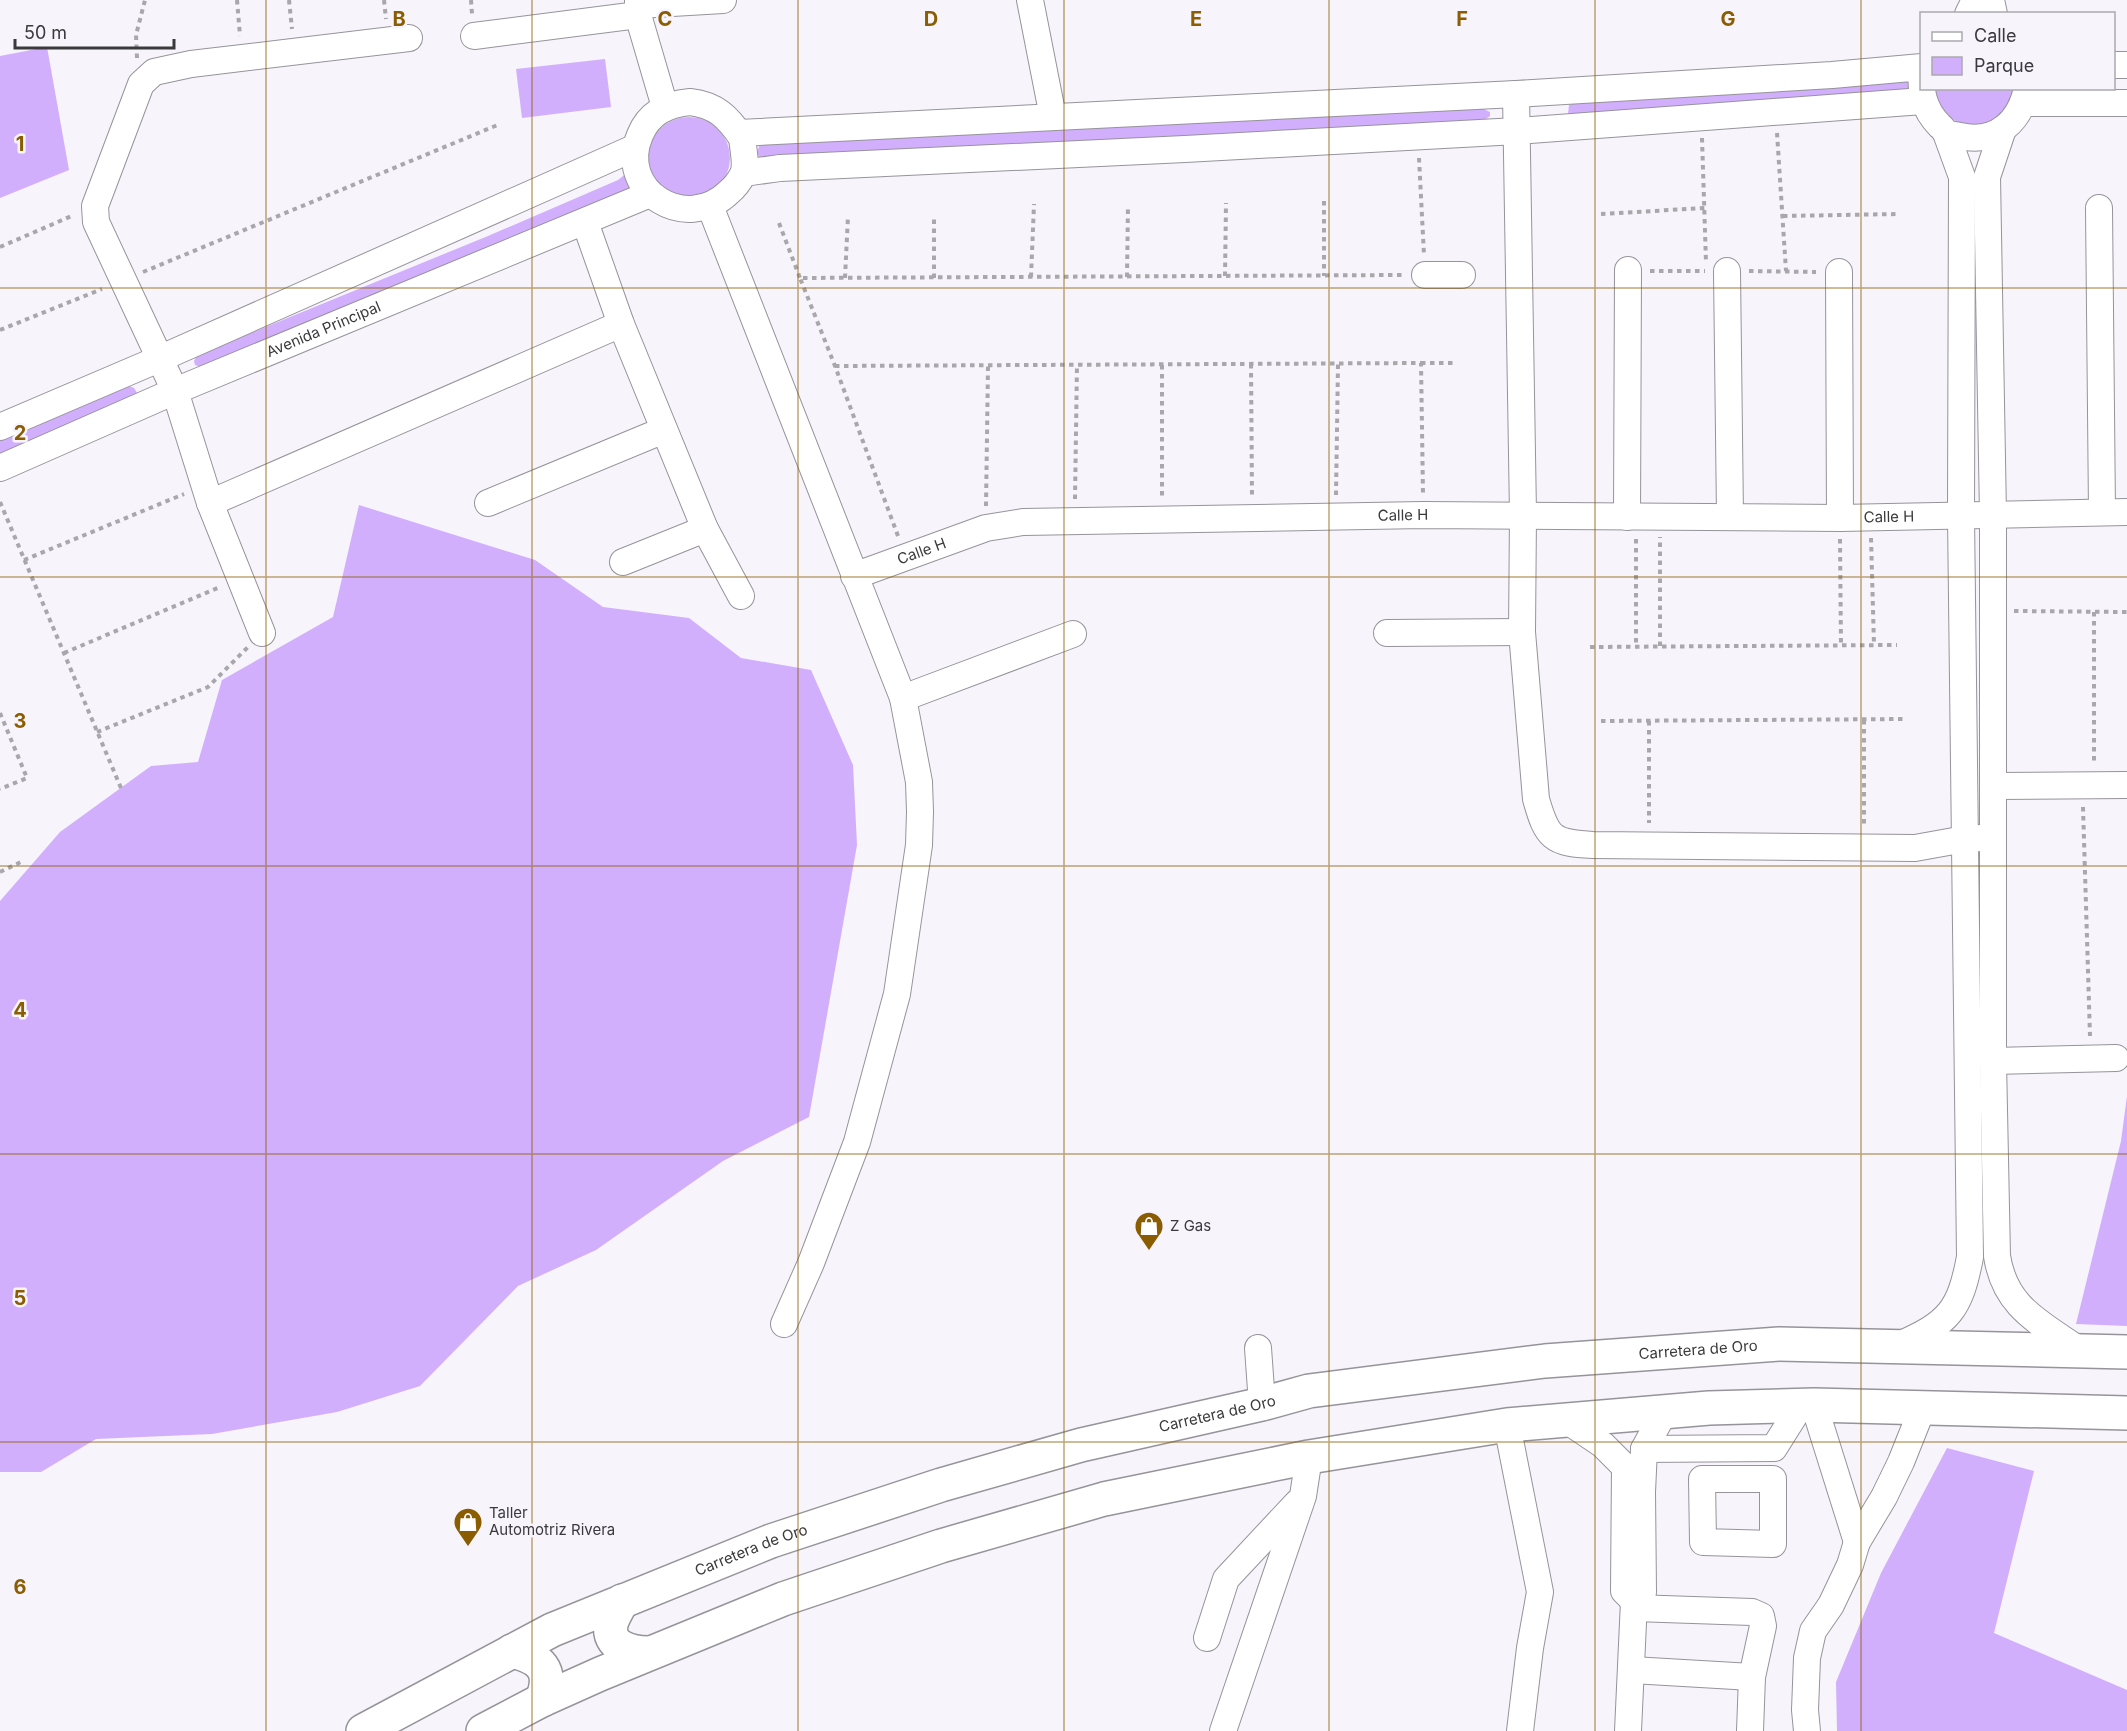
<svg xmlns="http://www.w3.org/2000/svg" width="2127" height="1731" font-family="Inter,sans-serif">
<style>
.green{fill:#d2affc}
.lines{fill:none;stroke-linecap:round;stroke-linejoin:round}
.minor-casing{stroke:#96939a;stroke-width:28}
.highway-casing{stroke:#96939a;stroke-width:36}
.path{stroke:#a9a7ac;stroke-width:4;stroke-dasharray:4.5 4.5;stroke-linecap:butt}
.minor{stroke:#fff;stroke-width:26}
.highway{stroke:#fff;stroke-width:33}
.grid{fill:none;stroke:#8b5d02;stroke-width:1.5;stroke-opacity:0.55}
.labels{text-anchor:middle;stroke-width:5;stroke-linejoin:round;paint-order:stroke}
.street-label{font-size:15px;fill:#3a393b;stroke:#f7f4fb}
.poi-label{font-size:15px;fill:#3a393b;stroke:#f7f4fb;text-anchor:start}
.grid-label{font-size:20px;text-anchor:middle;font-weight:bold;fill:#8b5d02;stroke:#f7f4fb;stroke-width:5;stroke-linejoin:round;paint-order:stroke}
</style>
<rect width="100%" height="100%" fill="#f7f4fb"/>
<g class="green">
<polygon points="47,47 69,170 0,198 0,56"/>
<polygon points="605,59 611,107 522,118 516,69"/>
<polygon points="1910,79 1915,93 1571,115 1568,114 1569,105 1574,103"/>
<path d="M 1935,88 L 2017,89 L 2000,119 C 1992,121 1981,127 1972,126 C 1952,125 1938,108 1935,88 Z"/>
<polygon points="1479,107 1490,112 1490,116 1483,121 763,158 759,157 757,152 760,144"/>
<circle cx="689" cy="158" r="41"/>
<polygon points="628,172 637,189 204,368 195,365 194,361 197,355 488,236 618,180"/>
<polygon points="127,385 134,388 139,396 0,457 0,438"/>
<polygon points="359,505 535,560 603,607 689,618 741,658 811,670 853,765 857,845 809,1117 723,1161 596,1250 518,1286 420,1386 337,1412 212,1434 96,1439 41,1472 0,1472 0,901 60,832 151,766 198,762 222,680 333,617"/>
<polygon points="2127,1096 2127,1326 2076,1324 2121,1141"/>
<polygon points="1947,1448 2034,1471 1994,1633 2127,1690 2127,1731 1837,1731 1836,1682 1881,1573"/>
</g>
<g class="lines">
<g class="minor-casing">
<g id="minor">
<polyline points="638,0 638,15 665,107"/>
<polyline points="1030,0 1053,117"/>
<polyline points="1991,0 1994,14"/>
<polyline points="638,5 723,0"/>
<polyline points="1968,14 1975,0"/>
<polyline points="474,36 638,15"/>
<polyline points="2114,65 2127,65"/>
<path d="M 1516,94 L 1523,514 L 1522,632 L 1536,799 C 1547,838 1552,843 1593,845 L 1915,848 L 1965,839 L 1981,838"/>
<path d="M 690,102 C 716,105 728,117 742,138 C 743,148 747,165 743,174 C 740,180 734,188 729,192 C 686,234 616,191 640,135 C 649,113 667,104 690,102 Z"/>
<polyline points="2023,103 2127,103"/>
<path d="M 2003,129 L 1987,177 L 1993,515 L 1993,1061 L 1997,1256 C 2005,1308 2040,1322 2079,1350"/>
<path d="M 739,133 L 1516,94 L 1832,75 L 1922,67 C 1920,91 1923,109 1940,126 C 1943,128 1944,131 1947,133 C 1950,135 1957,135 1960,136 C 1996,144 2020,122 2027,88"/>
<polyline points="744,173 780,168 1185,149 1517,131 1923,101"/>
<polyline points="710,206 903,698 919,782 920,812 919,845 897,994 857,1142 811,1263 784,1324"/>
<polyline points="2099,208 2102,512"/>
<polyline points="585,222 621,324 705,529 741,596"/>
<polyline points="1727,271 1730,516"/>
<polyline points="1839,272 1840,518"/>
<polyline points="1425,275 1462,275"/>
<polyline points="0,427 159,359 634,148"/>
<path id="s1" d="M 0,468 L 175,391 L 650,194"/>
<polyline points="210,503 621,324"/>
<polyline points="488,503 664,430"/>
<polyline points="1627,517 1628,270"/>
<polyline points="623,562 705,529"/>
<path id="s2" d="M 854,576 L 986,528 L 1023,522 L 1423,515 L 1840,518 L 2127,512"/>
<polyline points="262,633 210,503 175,391 96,222 95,206 141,84 154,72 191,64 409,38"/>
<polyline points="1387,633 1522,632"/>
<polyline points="903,698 1073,634"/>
<polyline points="1994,786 2127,785"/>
<polyline points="1993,1061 2116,1058"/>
<path d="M 1899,1345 C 1949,1323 1960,1310 1970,1257 L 1961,516 L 1962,177 L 1946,133"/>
<polyline points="1258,1348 1262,1404"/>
<polyline points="1814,1405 1857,1542"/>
<polyline points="1566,1420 1603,1445 1625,1467 1624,1591 1634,1601 1643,1592 1642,1492 1644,1449 1665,1411"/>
<polyline points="1507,1425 1540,1592 1530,1648 1520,1731"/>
<polyline points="1644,1449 1774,1448 1801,1405"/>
<polygon points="1702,1479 1773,1479 1773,1544 1703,1542"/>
<polyline points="1634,1608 1752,1612 1761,1616 1763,1626 1752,1677 1750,1731"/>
<polyline points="1207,1638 1226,1579 1297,1503"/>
<polyline points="1632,1670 1752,1677"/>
<polyline points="1223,1731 1303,1496 1309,1457"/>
<polyline points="1628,1731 1634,1601"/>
<polyline points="1807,1731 1805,1710 1807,1658 1813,1631 1831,1605 1850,1565 1857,1542 1884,1497 1901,1462 1923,1407"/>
</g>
</g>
<g class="highway-casing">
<g id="highway">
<path d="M 622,1601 C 618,1609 613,1616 611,1624 C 607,1647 631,1653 648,1653"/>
<path d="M 512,1651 C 540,1658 554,1669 542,1700"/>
<path id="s3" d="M 363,1731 L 552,1630 L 771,1541 L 941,1485 L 1081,1445 L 1262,1404 L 1309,1391 L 1545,1361 L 1779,1344 L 2127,1352"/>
<polyline points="483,1731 542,1700 600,1674 783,1599 941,1546 1104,1499 1309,1457 1507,1425 1709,1408 1814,1405 2127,1413"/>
</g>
</g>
<g class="path">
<polyline points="237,0 240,36"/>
<polyline points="289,0 292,29"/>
<polyline points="384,0 386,19"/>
<polyline points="471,0 472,14"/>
<polyline points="137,58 136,35 145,0"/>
<polyline points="1777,133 1786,271"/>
<polyline points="1702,138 1706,262"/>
<polyline points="1419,158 1424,255"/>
<polyline points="1324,201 1324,276"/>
<polyline points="1601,214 1705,208"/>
<polyline points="1783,216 1899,214"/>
<polyline points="779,223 800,278"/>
<polyline points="0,247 74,215"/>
<polyline points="1650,271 1705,271"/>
<polyline points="1749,271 1816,272"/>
<polyline points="143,272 500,124"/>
<polyline points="1225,276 1226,203"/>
<polyline points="1031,277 1034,204"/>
<polyline points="1127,277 1128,205"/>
<polyline points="845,278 848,216"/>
<polyline points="934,278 934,215"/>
<polyline points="0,330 102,289"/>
<polyline points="1421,363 1457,363"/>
<polyline points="1251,364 1252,496"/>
<polyline points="1162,365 1162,499"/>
<polyline points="835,366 1421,363 1423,494"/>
<polyline points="1336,495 1338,364"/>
<polyline points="1075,499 1077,365"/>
<polyline points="0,502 121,788"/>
<polyline points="986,506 988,366"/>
<polyline points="898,536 835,366 800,278 1404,275"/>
<polyline points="1871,538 1874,645"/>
<polyline points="1636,539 1636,646"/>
<polyline points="1840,539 1841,646"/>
<polyline points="24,560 184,494"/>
<polyline points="2014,611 2127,612"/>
<polyline points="2094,612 2094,763"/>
<polyline points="1660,646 1660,537"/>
<polyline points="1590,647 1897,645"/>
<polyline points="64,653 220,587"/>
<polyline points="0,713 27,778 0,789"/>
<polyline points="1864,720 1864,827"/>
<polyline points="1601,721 1907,719"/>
<polyline points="1649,721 1649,823"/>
<polyline points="97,732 208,687 248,647"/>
<polyline points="2083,807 2090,1036"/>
<polyline points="0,872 23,861"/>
</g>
<use href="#minor" class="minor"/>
<use href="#highway" class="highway"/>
</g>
<path class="grid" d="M 266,0 L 266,1731M 532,0 L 532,1731M 798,0 L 798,1731M 1064,0 L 1064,1731M 1329,0 L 1329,1731M 1595,0 L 1595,1731M 1861,0 L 1861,1731M 0,288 L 2127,288M 0,577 L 2127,577M 0,866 L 2127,866M 0,1154 L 2127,1154M 0,1442 L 2127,1442"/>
<defs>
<g id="shop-pin" transform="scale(1.5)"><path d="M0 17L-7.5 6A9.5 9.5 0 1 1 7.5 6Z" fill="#8b5d02" stroke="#f7f4fb"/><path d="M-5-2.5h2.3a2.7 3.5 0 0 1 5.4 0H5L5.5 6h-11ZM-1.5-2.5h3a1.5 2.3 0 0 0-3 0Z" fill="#fff"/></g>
</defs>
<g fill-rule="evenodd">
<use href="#shop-pin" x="1149" y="1226"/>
<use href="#shop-pin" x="468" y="1522"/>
</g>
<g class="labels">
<g class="street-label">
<text dy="5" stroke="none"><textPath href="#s1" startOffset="352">Avenida Principal</textPath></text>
<text dy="5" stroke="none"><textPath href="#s2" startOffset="558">Calle H</textPath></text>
<text dy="5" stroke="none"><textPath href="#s2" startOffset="1044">Calle H</textPath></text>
<text dy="5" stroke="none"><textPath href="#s2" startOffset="72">Calle H</textPath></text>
<text dy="5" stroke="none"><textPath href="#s3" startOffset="1401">Carretera de Oro</textPath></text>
<text dy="5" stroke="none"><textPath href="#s3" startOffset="915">Carretera de Oro</textPath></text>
<text dy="5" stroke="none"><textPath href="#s3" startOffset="429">Carretera de Oro</textPath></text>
</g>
<g class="poi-label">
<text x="1170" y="1231">Z Gas</text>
<text x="489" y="1518">Taller<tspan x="489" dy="17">Automotriz Rivera</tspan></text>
</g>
</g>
<g class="grid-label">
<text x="399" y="26">B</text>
<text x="665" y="26">C</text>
<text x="931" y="26">D</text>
<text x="1196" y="26">E</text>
<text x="1462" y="26">F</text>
<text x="1728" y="26">G</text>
<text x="20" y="151">1</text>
<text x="20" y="440">2</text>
<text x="20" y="728">3</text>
<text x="20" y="1017">4</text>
<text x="20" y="1305">5</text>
<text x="20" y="1594">6</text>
</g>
<rect x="1920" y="12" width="195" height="78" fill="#f7f4fb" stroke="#aba9ae" stroke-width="1.5"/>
<rect x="1932" y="32" width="30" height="9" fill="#ffffff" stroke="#aba9ae" stroke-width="1.5"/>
<text x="1974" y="42" font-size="18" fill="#3a393b">Calle</text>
<rect x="1932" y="57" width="30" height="18" fill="#d2affc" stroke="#aba9ae" stroke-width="1.5"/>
<text x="1974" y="72" font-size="18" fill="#3a393b">Parque</text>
<path d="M15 39v9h159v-9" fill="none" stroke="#3a393b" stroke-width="3"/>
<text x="24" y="39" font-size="18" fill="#3a393b" stroke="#f7f4fb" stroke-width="4.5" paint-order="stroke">50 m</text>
</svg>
